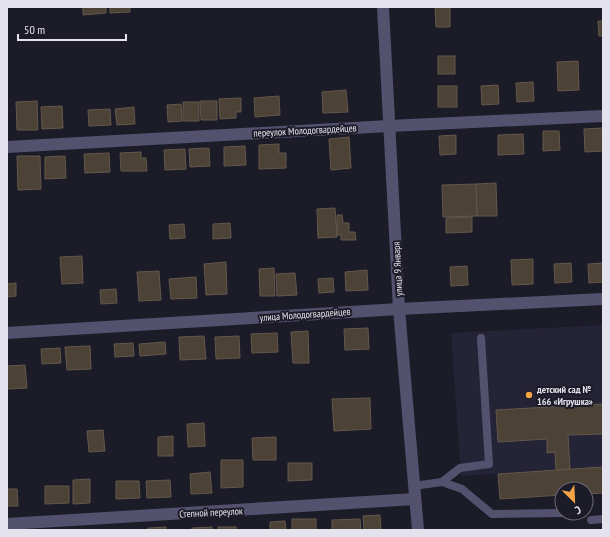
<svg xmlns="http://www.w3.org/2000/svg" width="610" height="537" font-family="'PT Sans Narrow',sans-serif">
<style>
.built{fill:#252336}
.building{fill:#4d4236;stroke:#64584c}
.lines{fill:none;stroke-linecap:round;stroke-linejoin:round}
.lane{stroke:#54516f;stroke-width:8}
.street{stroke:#54516f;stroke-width:12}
.poi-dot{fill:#f4a344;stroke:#1c1b28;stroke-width:1.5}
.labels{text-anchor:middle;stroke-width:4;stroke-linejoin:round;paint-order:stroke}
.street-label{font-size:10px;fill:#e4e3ed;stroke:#1c1b28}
.poi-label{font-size:10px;font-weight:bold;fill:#e4e3ed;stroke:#1c1b28;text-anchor:start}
</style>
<rect width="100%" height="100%" fill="#1c1b28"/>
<polygon class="built" points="603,325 603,467 461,476 451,333"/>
<g class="building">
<polygon points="83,7 106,7 106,13 83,15"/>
<polygon points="110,7 130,7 130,12 110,13"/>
<polygon points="435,7 450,7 450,27 436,27"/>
<polygon points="598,21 603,21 603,36 599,36"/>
<rect x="438" y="56" width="17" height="18"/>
<polygon points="578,61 579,90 558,91 557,62"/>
<polygon points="533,82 534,101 517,102 516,83"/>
<polygon points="498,85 499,104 482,105 481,86"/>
<rect x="438" y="86" width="19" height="21"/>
<polygon points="346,90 348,112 323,113 322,92"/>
<polygon points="279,96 280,115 255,117 254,98"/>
<polygon points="241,98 241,112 236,112 236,118 220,119 219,99"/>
<polygon points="37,101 38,130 17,130 16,102"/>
<polygon points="200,101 217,101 217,120 201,120"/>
<rect x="183" y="102" width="16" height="19"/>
<polygon points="181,104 182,121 168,122 167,105"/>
<polygon points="62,106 63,128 42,129 41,107"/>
<polygon points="134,107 135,124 117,125 115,109"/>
<polygon points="110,109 111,125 89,126 88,110"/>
<polygon points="603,128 603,151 585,152 584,129"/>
<polygon points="543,131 559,131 560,150 543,151"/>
<polygon points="523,134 524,154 498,155 498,135"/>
<polygon points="456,135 456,154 440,155 439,136"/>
<polygon points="349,137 351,168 331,170 329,139"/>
<polygon points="279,144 279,153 286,153 286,168 259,169 259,145"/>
<polygon points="245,146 246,165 224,166 224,147"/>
<polygon points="209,148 210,166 190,167 189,149"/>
<polygon points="185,149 186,169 165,170 164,150"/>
<polygon points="141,152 141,158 146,158 147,171 121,171 120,153"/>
<polygon points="109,153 110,172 85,173 84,154"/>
<polygon points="17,156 40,156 41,189 18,190"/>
<polygon points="65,156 66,178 45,179 45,157"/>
<polygon points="496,183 497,216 477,216 476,184"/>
<polygon points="476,184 477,216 443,217 442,185"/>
<polygon points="335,208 337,237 318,238 317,209"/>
<polygon points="337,215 342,215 343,223 349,223 349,232 355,232 356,240 341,240 341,235 337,235"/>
<polygon points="472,217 472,232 446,233 446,218"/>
<polygon points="230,223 231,238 213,239 213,224"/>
<polygon points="184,224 185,238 170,239 169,225"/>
<polygon points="82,256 83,283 62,284 60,257"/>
<polygon points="533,259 533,284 512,285 511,260"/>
<polygon points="226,262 227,294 206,295 204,264"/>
<polygon points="571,263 572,282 555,283 554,264"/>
<polygon points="603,263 603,282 589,283 588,264"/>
<polygon points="467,266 468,285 451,286 450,267"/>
<polygon points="274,268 275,296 260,296 259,269"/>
<polygon points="367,270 368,290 346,291 345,272"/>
<polygon points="159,271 161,300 139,301 137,272"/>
<polygon points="295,273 297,295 277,296 276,274"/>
<polygon points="196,277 197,298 171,299 169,279"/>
<polygon points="333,278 334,292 319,293 318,279"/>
<polygon points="16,283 16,296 7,297 7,284"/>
<polygon points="116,289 117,303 101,304 100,290"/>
<polygon points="368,328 369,349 345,350 344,329"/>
<polygon points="308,331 309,363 293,363 291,332"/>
<polygon points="277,333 278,352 252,353 251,334"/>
<polygon points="204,336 206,359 180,360 179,337"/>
<polygon points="239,336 240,358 216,359 215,337"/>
<polygon points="165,342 166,354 140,356 139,344"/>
<polygon points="133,343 134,356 115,357 114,344"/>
<polygon points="90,346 91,369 67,370 65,347"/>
<polygon points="60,348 61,363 42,364 41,349"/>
<polygon points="25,365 27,388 7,389 7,366"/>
<polygon points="370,398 371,429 334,431 332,399"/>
<polygon points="603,404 603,434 568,435 570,469 556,470 555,452 547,453 547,439 498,442 496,410"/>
<polygon points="204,423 205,446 188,447 187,424"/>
<polygon points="103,430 105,451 89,452 87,431"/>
<polygon points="173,436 173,456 158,456 158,437"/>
<polygon points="276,437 276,460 253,460 252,438"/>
<polygon points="221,460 243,460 243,487 221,488"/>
<polygon points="288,463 312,463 312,480 288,481"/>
<polygon points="603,467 603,493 586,494 586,489 562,489 562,495 500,499 498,474"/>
<polygon points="210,472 212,493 191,494 190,474"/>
<polygon points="90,479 90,503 73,504 73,480"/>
<polygon points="170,480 171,497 147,498 146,481"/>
<polygon points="116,481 139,481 140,498 116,499"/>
<polygon points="45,486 69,486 69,503 45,504"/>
<polygon points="7,489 17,489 18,506 7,506"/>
<polygon points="380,515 381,530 364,530 363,516"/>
<rect x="292" y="519" width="24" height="11"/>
<polygon points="360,519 361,530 332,530 332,520"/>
<polygon points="285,521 286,530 270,530 270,522"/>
<polygon points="166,527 166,530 148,530 148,528"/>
<polygon points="212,527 212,530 192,530 192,528"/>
<rect x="218" y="527" width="18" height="3"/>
</g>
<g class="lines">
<g class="lane">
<polyline points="442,482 462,489 492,514 562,513"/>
<polyline points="413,486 442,482 460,468 489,464 481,338"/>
<polyline points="591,520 603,519"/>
</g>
<g class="street">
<polyline points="383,7 399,309 418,530"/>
<polyline points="7,147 389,126 603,116"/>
<polyline points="7,333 399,309 603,299"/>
<polyline points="7,524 415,499"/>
</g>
</g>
<circle class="poi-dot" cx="529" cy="395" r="4"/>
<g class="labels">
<g class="street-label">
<text transform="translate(305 130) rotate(-3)" y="4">переулок Молодогвардейцев</text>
<text transform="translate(397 269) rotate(-93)" y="4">улица 9 Января</text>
<text transform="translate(305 314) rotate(-4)" y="4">улица Молодогвардейцев</text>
<text transform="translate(211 512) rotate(-3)" y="4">Степной переулок</text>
</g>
<g class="poi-label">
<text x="537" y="393">детский сад №<tspan x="537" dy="12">166 «Игрушка»</tspan></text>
</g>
</g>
<rect width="610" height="537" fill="none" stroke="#e4e3ed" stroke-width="16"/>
<g transform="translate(574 501) rotate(156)"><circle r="19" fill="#1c1b28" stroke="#6c6b77"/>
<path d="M0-3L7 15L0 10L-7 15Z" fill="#f4a344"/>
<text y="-6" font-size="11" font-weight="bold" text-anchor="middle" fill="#e4e3ed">С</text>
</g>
<path d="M18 34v6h108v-6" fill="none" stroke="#e4e3ed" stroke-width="2"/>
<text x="24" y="34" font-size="12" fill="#e4e3ed" stroke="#1c1b28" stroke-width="3" paint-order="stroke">50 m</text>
</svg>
